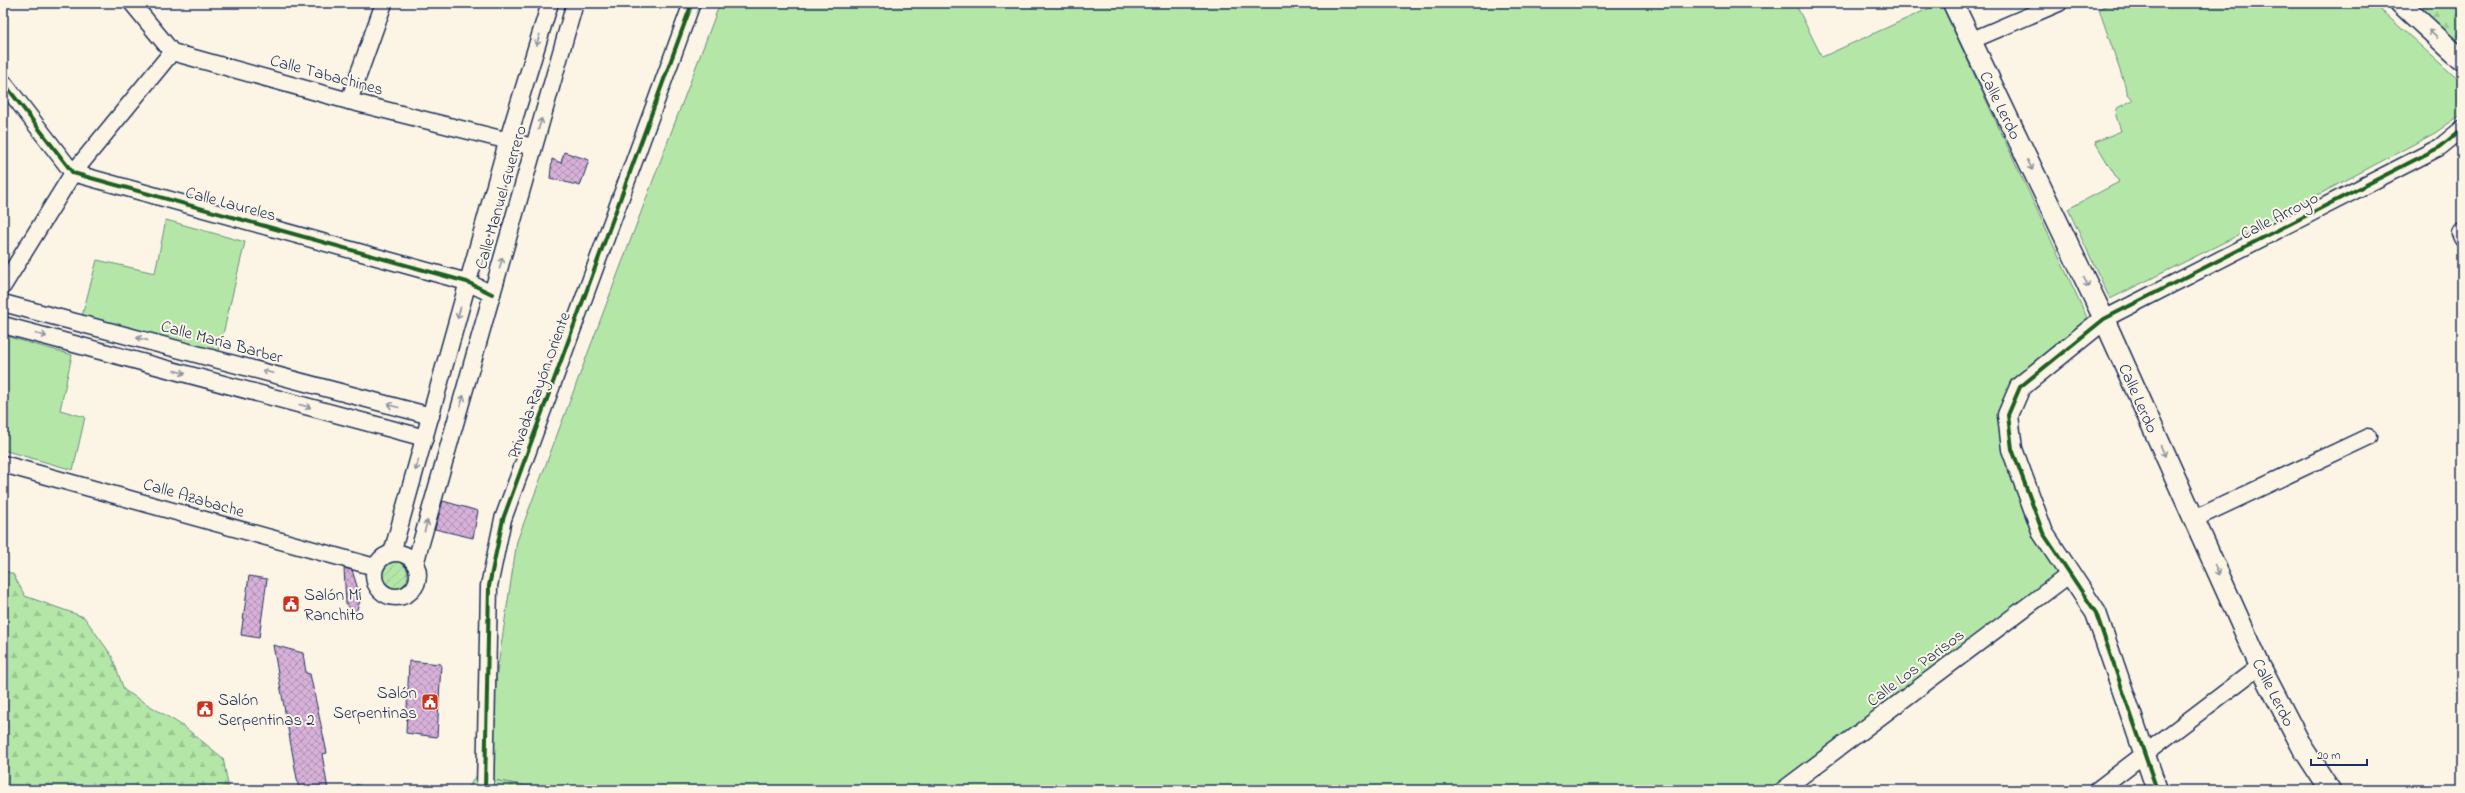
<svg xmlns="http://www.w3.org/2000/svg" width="2465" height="793" font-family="'Indie Flower',sans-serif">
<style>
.grass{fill:#b4e7a7;stroke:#688b82}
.forest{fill:url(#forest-firs);stroke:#688b82}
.garden{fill:url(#garden-furrows);stroke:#688b82}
.building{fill:url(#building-cross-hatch);stroke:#1b2f5e}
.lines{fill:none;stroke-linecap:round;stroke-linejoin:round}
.minor-casing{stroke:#1b2f5e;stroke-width:19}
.tertiary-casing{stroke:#1b2f5e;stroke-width:23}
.minor{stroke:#fcf5e5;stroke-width:16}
.tertiary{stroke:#fcf5e5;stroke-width:20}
.cycleway-casing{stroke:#fcf5e5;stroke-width:6}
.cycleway{stroke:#1b5e20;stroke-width:4}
.oneway{stroke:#8c92a2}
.labels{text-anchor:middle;stroke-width:4;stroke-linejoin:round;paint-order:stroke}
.street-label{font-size:17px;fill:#1b2f5e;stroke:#fcf5e5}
.poi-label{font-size:17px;fill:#1b2f5e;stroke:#fcf5e5;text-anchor:start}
</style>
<defs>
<pattern id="forest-firs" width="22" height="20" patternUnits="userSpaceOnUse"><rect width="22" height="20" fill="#b4e7a7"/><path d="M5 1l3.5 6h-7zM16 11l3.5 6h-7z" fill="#9ac692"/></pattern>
<pattern id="garden-furrows" width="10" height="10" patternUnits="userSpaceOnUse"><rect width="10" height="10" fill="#b4e7a7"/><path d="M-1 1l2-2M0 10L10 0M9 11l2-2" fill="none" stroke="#9ac692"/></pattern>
<pattern id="building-cross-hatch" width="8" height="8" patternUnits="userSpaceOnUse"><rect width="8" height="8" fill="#d8b1d9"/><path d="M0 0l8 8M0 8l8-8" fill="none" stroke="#ae90b3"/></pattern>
</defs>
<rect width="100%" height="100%" fill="#fcf5e5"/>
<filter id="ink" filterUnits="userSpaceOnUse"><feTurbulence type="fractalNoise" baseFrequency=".025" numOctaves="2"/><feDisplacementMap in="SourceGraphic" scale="8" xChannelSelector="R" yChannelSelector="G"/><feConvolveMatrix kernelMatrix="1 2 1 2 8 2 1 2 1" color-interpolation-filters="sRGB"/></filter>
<g filter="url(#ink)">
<g class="grass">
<polygon points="720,3 1795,3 1822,57 1941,3 2090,324 2022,382 2011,459 2071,572 1779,790 583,790 528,786 492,780 496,679 517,541"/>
<polygon points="2111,3 2373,3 2462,83 2462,114 2435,133 2297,206 2110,299 2068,209 2119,182 2095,142 2121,131 2116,116 2117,108 2133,100 2128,94 2099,9"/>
<polygon points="166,220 245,242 218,355 82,316 97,260 155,273"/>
<polygon points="5,336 72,355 60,410 85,417 73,470 3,450 3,344"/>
</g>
<g class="forest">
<polygon points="2410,3 2462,3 2462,50"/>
<polygon points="3,570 13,574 25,596 84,617 112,656 124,690 183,726 223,758 229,790 3,790"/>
<polygon points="475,777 528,786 583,790 467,790"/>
<polygon points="356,784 374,790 353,790"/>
</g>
<circle class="garden" cx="394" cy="575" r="14"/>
<g class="building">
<polygon points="564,152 589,160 580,186 550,178 552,159 561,163"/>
<polygon points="443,501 478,511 473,538 435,529"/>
<polygon points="344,568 352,570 361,599 355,614 346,604"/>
<polygon points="249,576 267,579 259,638 241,635"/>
<polygon points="273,645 303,653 306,673 310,674 327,753 322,754 328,790 299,790"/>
<polygon points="409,661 441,664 437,737 406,733"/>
</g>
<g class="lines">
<g class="minor-casing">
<g id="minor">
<polyline points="132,3 172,52 349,101 533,147"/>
<polyline points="1970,41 2059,3"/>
<polyline points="3,82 73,173 467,282 492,294"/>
<polyline points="349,101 384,3"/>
<polyline points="2462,232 2460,233 2462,238"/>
<polyline points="3,286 73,173 172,52"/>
<polyline points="3,303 431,416"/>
<polyline points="2104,319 2440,147 2462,129"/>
<polyline points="3,325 425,438"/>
<polyline points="3,464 375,567"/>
<polyline points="2194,519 2368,437"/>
<polyline points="392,553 508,139 550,3"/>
<circle cx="396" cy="575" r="22"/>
<polyline points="415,564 575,3"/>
<polyline points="485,790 489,586 503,519 692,3"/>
<polyline points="1783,790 2070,574"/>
<polyline points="2097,790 2260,666"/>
</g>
</g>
<g class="tertiary-casing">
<g id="tertiary">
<polyline points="1953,3 2104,319 2260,666 2302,747 2330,790"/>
<polyline points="2400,3 2462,60"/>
<polyline points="2104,319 2020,387 2008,415 2012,449 2043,533 2096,613 2157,790"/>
</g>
</g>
<use href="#minor" class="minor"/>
<use href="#tertiary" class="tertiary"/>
<g class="cycleway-casing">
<g id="cycleway">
<polyline points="3,82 73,173 467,282 492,294"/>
<polyline points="485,790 489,586 503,519 692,3"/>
<polyline points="2157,790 2096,613 2043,533 2012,449 2008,415 2020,387 2104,319 2440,147 2462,129"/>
</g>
</g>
<use href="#cycleway" class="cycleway"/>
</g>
<defs><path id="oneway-shaft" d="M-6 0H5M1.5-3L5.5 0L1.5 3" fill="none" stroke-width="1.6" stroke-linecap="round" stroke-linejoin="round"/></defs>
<g class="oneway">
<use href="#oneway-shaft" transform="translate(2433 34) rotate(-137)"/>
<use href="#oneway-shaft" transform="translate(538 40) rotate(107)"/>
<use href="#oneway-shaft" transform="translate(540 124) rotate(-74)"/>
<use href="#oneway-shaft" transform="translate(2030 165) rotate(64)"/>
<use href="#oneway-shaft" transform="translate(501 263) rotate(-75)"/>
<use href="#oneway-shaft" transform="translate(2086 282) rotate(64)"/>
<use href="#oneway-shaft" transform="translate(459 313) rotate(105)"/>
<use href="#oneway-shaft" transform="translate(41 335) rotate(15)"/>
<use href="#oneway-shaft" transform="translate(142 339) rotate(-165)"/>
<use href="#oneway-shaft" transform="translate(180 372) rotate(15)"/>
<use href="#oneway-shaft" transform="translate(268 372) rotate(-165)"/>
<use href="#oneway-shaft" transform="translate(462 401) rotate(-74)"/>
<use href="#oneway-shaft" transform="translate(305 406) rotate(15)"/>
<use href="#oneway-shaft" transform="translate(393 406) rotate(-165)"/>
<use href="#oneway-shaft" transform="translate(2163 451) rotate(66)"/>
<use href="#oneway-shaft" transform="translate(417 465) rotate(106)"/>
<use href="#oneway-shaft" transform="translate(426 526) rotate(-74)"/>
<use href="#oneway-shaft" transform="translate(2217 570) rotate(66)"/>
</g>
</g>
<defs>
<g id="civic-square" transform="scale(0.9)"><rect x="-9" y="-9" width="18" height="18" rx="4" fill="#c8321e" stroke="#fcf5e5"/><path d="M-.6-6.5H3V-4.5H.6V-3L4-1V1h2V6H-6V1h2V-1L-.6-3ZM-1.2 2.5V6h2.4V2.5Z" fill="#fff"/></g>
</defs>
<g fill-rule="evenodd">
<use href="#civic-square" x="291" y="604"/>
<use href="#civic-square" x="430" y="702"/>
<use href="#civic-square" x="205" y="709"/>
</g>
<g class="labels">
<g class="street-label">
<text transform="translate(327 74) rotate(15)" y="6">Calle Tabachines</text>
<text transform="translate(2001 105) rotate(64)" y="6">Calle Lerdo</text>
<text transform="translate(500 197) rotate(-74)" y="6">Calle Manuel Guerrero</text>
<text transform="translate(231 203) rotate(15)" y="6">Calle Laureles</text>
<text transform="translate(2279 215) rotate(-27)" y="6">Calle Arroyo</text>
<text transform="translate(222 341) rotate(15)" y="6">Calle María Barber</text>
<text transform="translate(538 385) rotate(-70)" y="6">Privada Rayón Oriente</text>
<text transform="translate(2139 398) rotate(66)" y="6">Calle Lerdo</text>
<text transform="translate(194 497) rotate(16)" y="6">Calle Azabache</text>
<text transform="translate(1915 667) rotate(-37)" y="6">Calle Los Parisos</text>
<text transform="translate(2274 692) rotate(63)" y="6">Calle Lerdo</text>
</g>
<g class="poi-label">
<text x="304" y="600">Salón Mí<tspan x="304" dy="20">Ranchito</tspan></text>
<text x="417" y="698" text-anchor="end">Salón<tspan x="417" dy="20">Serpentinas</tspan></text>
<text x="218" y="705">Salón<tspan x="218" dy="20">Serpentinas 2</tspan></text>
</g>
</g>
<rect width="2465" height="793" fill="none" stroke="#fcf5e5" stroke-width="16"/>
<rect x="8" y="8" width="2449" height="777" fill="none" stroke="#1b2f5e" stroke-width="1.5" filter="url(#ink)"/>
<path d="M2311 759v6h56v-6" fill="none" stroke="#1b2f5e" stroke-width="2"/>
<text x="2317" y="759" font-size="12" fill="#1b2f5e" stroke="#fcf5e5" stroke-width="3" paint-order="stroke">20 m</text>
</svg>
